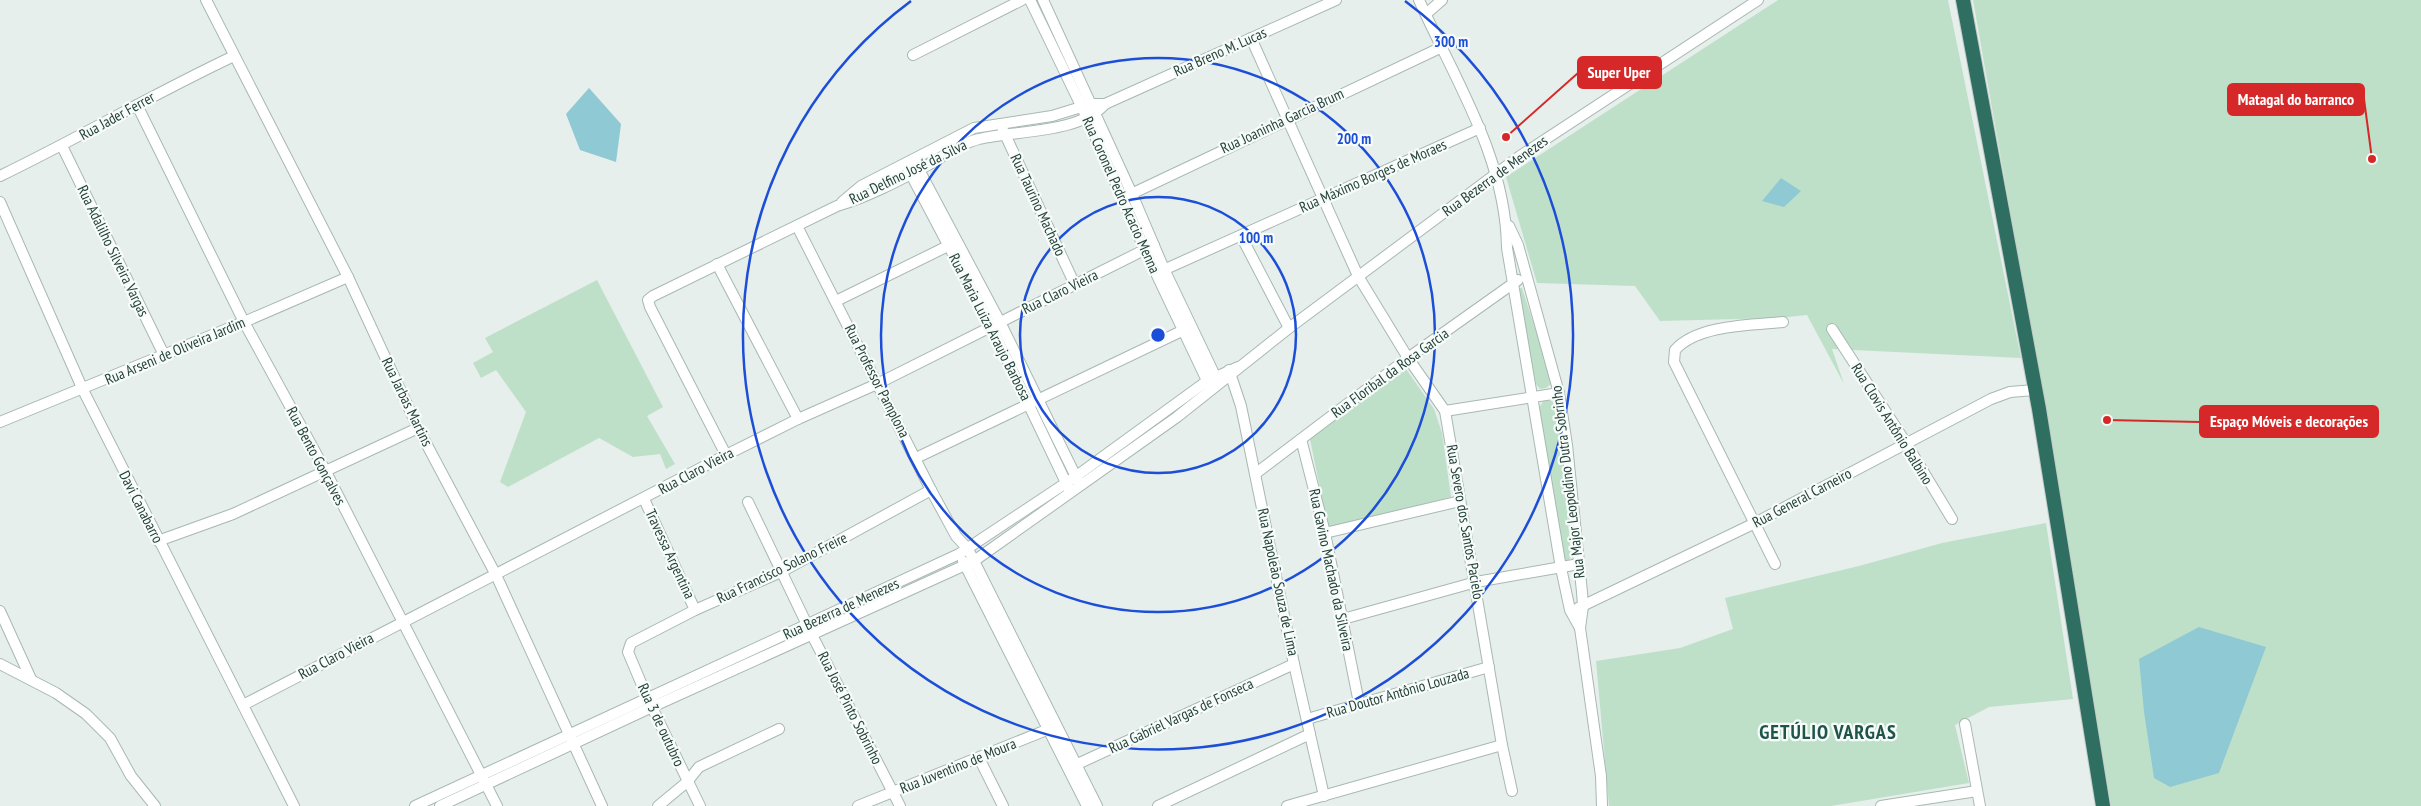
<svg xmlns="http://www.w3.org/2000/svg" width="2421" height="806" font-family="'PT Sans Narrow',sans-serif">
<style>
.green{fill:#bfe0c8}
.water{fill:#8ec9d4}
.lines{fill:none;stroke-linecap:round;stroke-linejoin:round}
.minor-casing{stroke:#a8b8b2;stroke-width:12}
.highway-casing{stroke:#c2cac8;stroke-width:16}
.minor{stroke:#fff;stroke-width:10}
.highway{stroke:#2f6f62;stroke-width:14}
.ring{fill:none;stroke:#1d4ed8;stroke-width:2.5}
.labels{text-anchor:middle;stroke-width:4.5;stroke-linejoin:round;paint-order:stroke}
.street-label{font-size:15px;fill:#24423a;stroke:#f7fbf9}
.district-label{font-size:20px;font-weight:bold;letter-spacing:1px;fill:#1f5548;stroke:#f7fbf9}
.centre{fill:#1d4ed8;stroke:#f7fbf9;stroke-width:2.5}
.ring-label{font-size:15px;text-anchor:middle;font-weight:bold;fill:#1d4ed8;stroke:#f7fbf9;stroke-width:4.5;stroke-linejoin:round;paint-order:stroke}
.leader{fill:none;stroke:#d62828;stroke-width:2}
.callout-dot{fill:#d62828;stroke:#f7fbf9;stroke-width:2}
.callout{fill:#d62828;stroke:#d62828;stroke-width:2}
.callout-label{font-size:16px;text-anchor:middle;font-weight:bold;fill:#fff}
</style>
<rect width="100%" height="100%" fill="#e6efeb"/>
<g class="green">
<polygon points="1778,0 1948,0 2021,358 1832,349 1844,384 1807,315 1777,318 1660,321 1635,286 1537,283 1506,177"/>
<polygon points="1973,0 2421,0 2421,806 2111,806 2048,426"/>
<polygon points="597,280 663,407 647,416 675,464 666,469 660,454 633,457 599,438 508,487 500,482 526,412 496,370 481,378 473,363 493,352 485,338"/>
<polygon points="1520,288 1522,288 1551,377 1551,384 1546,388 1540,389 1536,384 1518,291"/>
<polygon points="1406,369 1434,409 1442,433 1451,497 1328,528 1310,439"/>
<polygon points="1544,400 1552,401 1555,405 1564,475 1571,557 1568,561 1565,560 1564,557 1539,408"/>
<polygon points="2046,523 2073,699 1989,707 1955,725 1969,783 1831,806 1609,806 1596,661 1680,648 1733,629 1725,598 1859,566 1942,543"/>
</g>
<g class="water">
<polygon points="589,88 621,124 616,162 580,150 566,114"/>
<polygon points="1781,178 1801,191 1784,207 1762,201"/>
<polygon points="2199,627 2266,647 2219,773 2170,787 2154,778 2144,712 2139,659"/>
</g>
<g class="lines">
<g class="minor-casing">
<g id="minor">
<polyline points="206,0 348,277 418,428 496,575 602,806"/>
<polyline points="1030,0 1087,118 1145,250 1210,387"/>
<polyline points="1043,0 1132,194 1164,269 1218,382"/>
<path d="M 1419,0 C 1455,80 1506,158 1507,248 L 1561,568 L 1570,610 L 1580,628"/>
<polyline points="1426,14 1442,0"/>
<polyline points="1251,38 1358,276 1408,358 1445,411 1502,745 1512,791"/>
<polyline points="913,55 1022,0"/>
<polyline points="137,105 244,322 325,470 497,806"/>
<polyline points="1003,130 1075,285"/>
<polyline points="62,146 164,355"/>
<polyline points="916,164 1000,322 1079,483"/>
<polyline points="908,169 991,326 1069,489"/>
<path d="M 0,176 C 79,138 155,93 234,56"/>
<polyline points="1127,196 1442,47"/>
<polyline points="0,202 83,390 294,806"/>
<polyline points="842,202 861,186 974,128 1052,116 1091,104 1105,104 1336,0"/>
<polyline points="797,226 931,490 956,536 968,549 974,561 1097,806"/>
<polyline points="1509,226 1518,245 1559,393 1567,445 1582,592 1583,606 1580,628 1601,776 1602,806"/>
<polyline points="1241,236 1289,328"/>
<polyline points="717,264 798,419"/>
<polyline points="1159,272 1480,128"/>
<polyline points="836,301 952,244"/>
<polyline points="1832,329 1906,443 1952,519"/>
<polyline points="1229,370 1241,406 1294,664 1324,796"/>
<polyline points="1445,411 1559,393"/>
<polyline points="0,422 244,322 348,277"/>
<polyline points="1301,439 1325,533 1359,703"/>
<path d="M 726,455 L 650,307 L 648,300 L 653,296 L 837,206 C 868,197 900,180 928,165 C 944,156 961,143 979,139 C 1015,130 1079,134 1105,104"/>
<polyline points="916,458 1188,328"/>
<polyline points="1255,474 1408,358 1518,280"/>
<polyline points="644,499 695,610"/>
<polyline points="748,502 812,635 900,806"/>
<polyline points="1325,533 1460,501"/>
<polyline points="158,541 233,514 418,428"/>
<polyline points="963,561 1087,806"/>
<path d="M 1775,564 L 1674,362 L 1675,350 C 1697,325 1750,325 1783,322"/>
<polyline points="1578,608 1753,524 1991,399 2010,392 2035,390"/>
<polyline points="0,611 31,679"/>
<polyline points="1343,619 1476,582 1579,564"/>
<polyline points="0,664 56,693 86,714 110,738 131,776 155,806"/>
<polyline points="243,705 726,455 798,419 877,384 1154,245"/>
<polyline points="1307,719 1489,667"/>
<polyline points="1965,724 1980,806"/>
<polyline points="979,758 1003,806"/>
<polyline points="1071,767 1294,664"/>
<polyline points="415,806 959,554 1075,477 1207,381 1238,367"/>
<polyline points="440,806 652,707 974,561 1177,417 1289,328 1520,156 1758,0"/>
<polyline points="658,806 687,782 699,767 779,729"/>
<polyline points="700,806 647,697 628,652 631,643 695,610 781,572 931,490"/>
<polyline points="858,806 1054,727"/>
<polyline points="1158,806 1310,734"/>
<polyline points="1287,806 1502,745"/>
<polyline points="1881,806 1977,791"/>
</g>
</g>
<g class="highway-casing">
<polyline id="highway" points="1963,0 2039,409 2103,806"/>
</g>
<use href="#minor" class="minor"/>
<use href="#highway" class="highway"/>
</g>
<g class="ring">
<circle cx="1158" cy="335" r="138"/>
<circle cx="1158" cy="335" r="277"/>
<path d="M1405 1A415 415 0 1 1 911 1"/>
</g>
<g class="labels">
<g class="street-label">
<text transform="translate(1220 52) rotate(-24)" y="5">Rua Breno M. Lucas</text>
<text transform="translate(117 116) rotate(-29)" y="5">Rua Jader Ferrer</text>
<text transform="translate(1282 121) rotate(-25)" y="5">Rua Joaninha Garcia Brum</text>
<text transform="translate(908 172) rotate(-26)" y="5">Rua Delfino José da Silva</text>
<text transform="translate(1373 176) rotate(-24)" y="5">Rua Máximo Borges de Moraes</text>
<text transform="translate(1495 176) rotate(-36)" y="5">Rua Bezerra de Menezes</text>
<text transform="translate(1121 195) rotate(66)" y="5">Rua Coronel Pedro Acacio Menna</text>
<text transform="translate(1038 205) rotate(65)" y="5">Rua Taurino Machado</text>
<text transform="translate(113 251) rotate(64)" y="5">Rua Adalilho Silveira Vargas</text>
<text transform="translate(1060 292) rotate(-26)" y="5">Rua Claro Vieira</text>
<text transform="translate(990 327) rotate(63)" y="5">Rua Maria Luiza Araujo Barbosa</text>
<text transform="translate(175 351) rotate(-23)" y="5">Rua Arseni de Oliveira Jardim</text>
<text transform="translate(1390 373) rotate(-36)" y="5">Rua Floribal da Rosa Garcia</text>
<text transform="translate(877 381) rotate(63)" y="5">Rua Professor Pamplona</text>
<text transform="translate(407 402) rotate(64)" y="5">Rua Jarbas Martins</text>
<text transform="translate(1892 424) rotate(58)" y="5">Rua Clovis Antônio Balbino</text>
<text transform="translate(316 456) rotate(62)" y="5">Rua Bento Gonçalves</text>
<text transform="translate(696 471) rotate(-28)" y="5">Rua Claro Vieira</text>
<text transform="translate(1568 482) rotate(-97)" y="5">Rua Major Leopoldino Dutra Sobrinho</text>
<text transform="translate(1802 498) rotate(-28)" y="5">Rua General Carneiro</text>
<text transform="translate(141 507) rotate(63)" y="5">Davi Canabarro</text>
<text transform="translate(1465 522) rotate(80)" y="5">Rua Severo dos Santos Pacielo</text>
<text transform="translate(670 554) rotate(65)" y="5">Travessa Argentina</text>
<text transform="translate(782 568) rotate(-26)" y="5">Rua Francisco Solano Freire</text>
<text transform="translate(1331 570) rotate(78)" y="5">Rua Gavino Machado da Silveira</text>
<text transform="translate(1278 582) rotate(78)" y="5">Rua Napoleão Souza de Lima</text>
<text transform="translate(841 609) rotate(-25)" y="5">Rua Bezerra de Menezes</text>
<text transform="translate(336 656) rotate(-28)" y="5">Rua Claro Vieira</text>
<text transform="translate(1398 693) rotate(-16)" y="5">Rua Doutor Antônio Louzada</text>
<text transform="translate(850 708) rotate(63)" y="5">Rua José Pinto Sobrinho</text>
<text transform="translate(1181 716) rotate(-25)" y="5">Rua Gabriel Vargas de Fonseca</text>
<text transform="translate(661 725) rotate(65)" y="5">Rua 3 de outubro</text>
<text transform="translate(958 766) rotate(-22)" y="5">Rua Juventino de Moura</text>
</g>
<g class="district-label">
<text x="1828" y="739">GETÚLIO VARGAS</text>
</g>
</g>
<circle cx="1158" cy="335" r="8" class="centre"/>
<g class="ring-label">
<text x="1451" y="47">300 m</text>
<text x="1354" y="144">200 m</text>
<text x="1256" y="243">100 m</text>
</g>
<path class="leader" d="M1506 137L1578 73M2372 159L2364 99M2107 420L2200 422"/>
<g class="callout-dot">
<circle cx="1506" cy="137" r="5"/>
<circle cx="2372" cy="159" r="5"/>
<circle cx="2107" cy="420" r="5"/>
</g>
<g class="callout">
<rect x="1578" y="57" width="83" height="31" rx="5"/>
<rect x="2228" y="84" width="136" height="31" rx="5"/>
<rect x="2200" y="406" width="178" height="31" rx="5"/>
</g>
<g class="callout-label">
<text x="1619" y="78">Super Uper</text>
<text x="2296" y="105">Matagal do barranco</text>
<text x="2289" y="427">Espaço Móveis e decorações</text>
</g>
</svg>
